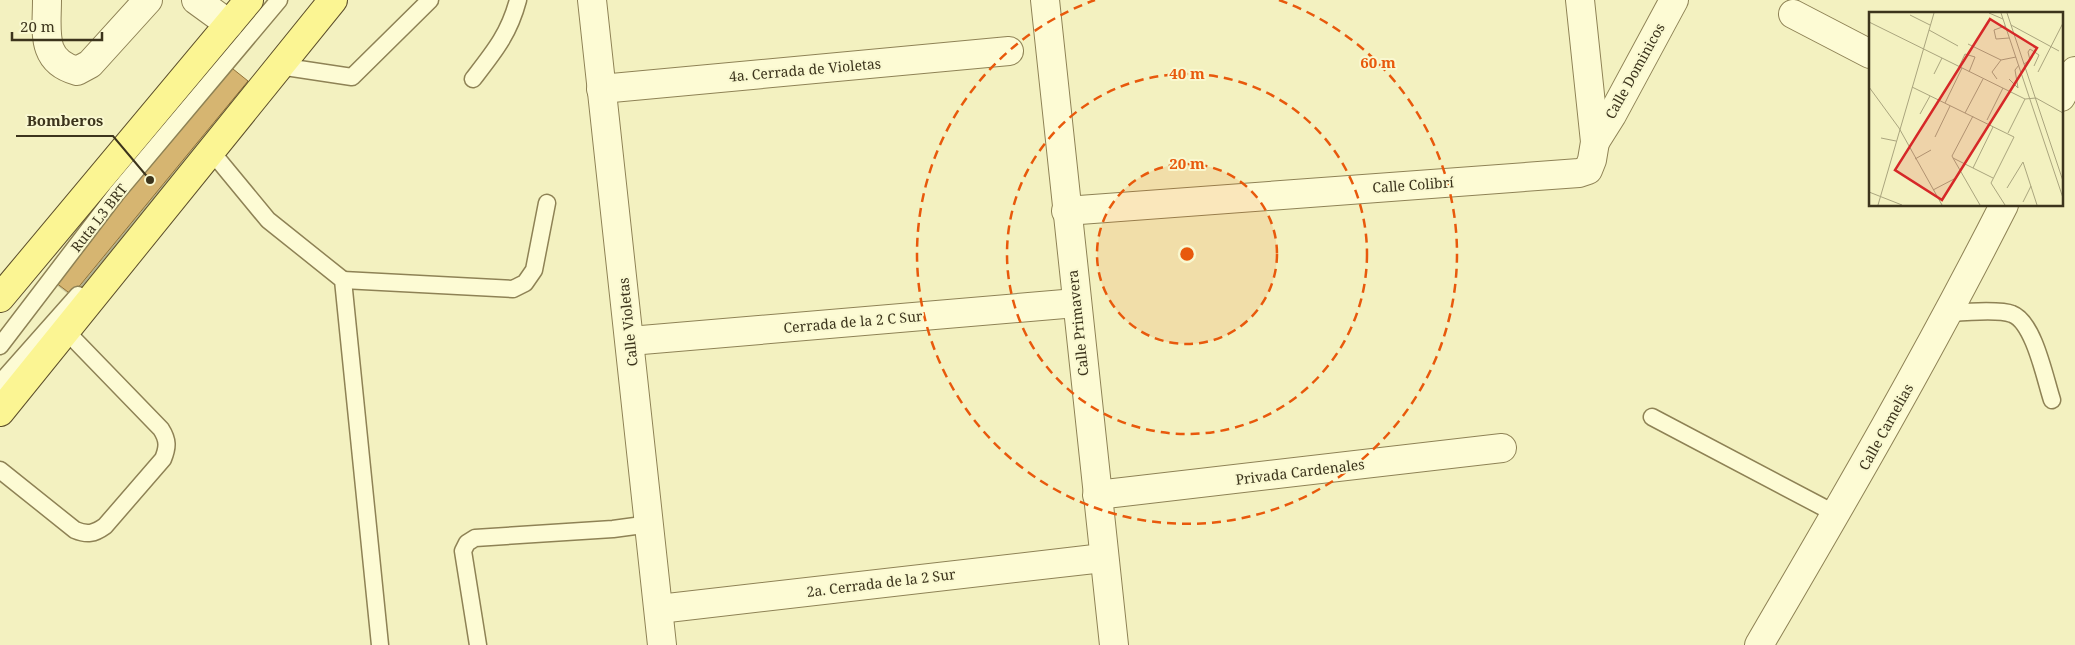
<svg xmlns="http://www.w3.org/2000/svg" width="2075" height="645" font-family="'Noto Serif',serif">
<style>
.building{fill:#d6b571;stroke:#917238;filter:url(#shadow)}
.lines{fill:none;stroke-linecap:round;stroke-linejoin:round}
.lane-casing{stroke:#8e8255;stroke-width:19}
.street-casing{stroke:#8e8255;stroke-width:30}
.primary-casing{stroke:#5c4e2a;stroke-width:30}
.lane{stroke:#fdfbd4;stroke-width:16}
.street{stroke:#fdfbd4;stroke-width:28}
.primary{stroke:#fbf593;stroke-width:28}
.ring{fill:none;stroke:#e8590c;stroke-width:2.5;stroke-dasharray:9 6}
.labels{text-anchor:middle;stroke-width:4;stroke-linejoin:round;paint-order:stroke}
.street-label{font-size:14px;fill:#3c341c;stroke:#f9f8d0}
.inset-road{fill:none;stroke:#aaa57e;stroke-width:1}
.view{fill:#d62828;fill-opacity:0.15;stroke:#d62828;stroke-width:2.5}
.inset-edge{fill:none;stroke:#3c341c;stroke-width:2.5}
.centre{fill:#e8590c;stroke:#f9f8d0;stroke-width:2.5}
.ring-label{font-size:15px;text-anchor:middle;font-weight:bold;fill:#e8590c;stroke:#f9f8d0;stroke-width:4;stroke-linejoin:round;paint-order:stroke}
.leader{fill:none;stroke:#3c341c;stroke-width:2}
.callout-dot{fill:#3c341c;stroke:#f9f8d0;stroke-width:2}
.callout-label{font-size:15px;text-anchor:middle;font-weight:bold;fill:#3c341c;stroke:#f9f8d0;stroke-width:4;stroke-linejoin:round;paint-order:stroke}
</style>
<defs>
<filter id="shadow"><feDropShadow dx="4.5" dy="4.5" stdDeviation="0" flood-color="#0004"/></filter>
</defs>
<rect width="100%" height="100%" fill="#f3f1c0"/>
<polygon class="building" points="228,65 248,81 72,295 51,279"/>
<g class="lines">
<g class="lane-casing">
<g id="lane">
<polyline points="279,66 352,77 430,0"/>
<path d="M 473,79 C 494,52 509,34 518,0"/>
<polyline points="211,151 268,220 343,280 380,645"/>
<polyline points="343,280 513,289 525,283 534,270 547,203"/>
<path d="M 1950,313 C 1963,312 2000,309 2012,314 C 2034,322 2045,379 2052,400"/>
<polyline points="0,346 116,194 279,0"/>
<polyline points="0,383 78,295"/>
<polyline points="1652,417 1836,514"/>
<path d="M 0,470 L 75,530 C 87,535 94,534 105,526 L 163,459 C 168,447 168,440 161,429 L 66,331"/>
<polyline points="478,645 463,551 467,543 475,538 613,529 650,524"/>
</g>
</g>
<g class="street-casing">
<g id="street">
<path d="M 47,0 C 47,31 40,61 77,71 L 90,64 L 148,0"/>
<polyline points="196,0 229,24"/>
<polyline points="592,0 662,645"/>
<polyline points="1045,0 1114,645"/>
<polyline points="1793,14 1870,54"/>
<polyline points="601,89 1009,51"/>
<polyline points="2061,97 2075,71"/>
<polyline points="1595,142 1612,115 1674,0"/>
<polyline points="1066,211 1579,173 1588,170 1592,160 1595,142 1580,0"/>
<polyline points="630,341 1076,303"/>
<polyline points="1097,495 1502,448"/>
<polyline points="659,609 1103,558"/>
<path d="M 1759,645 C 1844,500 1928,355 2004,205"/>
</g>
</g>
<g class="primary-casing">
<g id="primary">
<polyline points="0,298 249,0"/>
<polyline points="0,412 333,0"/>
</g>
</g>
<use href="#lane" class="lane"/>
<use href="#street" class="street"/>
<use href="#primary" class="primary"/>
</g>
<circle cx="1187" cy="254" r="90" fill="#e8590c" fill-opacity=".12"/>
<g class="ring">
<circle cx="1187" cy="254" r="90"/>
<circle cx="1187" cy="254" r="180"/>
<path d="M1279 0A270 270 0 1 1 1095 0"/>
</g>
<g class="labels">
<g class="street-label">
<text transform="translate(805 70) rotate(-5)" y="5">4a. Cerrada de Violetas</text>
<text transform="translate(1635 71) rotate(-61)" y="5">Calle Dominicos</text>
<text transform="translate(1413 185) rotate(-4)" y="5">Calle Colibrí</text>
<text transform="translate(99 218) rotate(-52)" y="5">Ruta L3 BRT</text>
<text transform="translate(628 322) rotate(-96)" y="5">Calle Violetas</text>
<text transform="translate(853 322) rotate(-5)" y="5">Cerrada de la 2 C Sur</text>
<text transform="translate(1078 323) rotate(-96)" y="5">Calle Primavera</text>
<text transform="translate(1886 427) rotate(-61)" y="5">Calle Camelias</text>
<text transform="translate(1300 472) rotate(-7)" y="5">Privada Cardenales</text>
<text transform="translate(881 583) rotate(-7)" y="5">2a. Cerrada de la 2 Sur</text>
</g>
</g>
<g transform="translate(1869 12)">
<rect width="194" height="194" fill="#f3f1c0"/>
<path class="inset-road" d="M 120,1 L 134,7M 132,1 L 194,186M 138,1 L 194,169M 41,3 L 61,13M 0,10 L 156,87 L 167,86 L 194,101M 142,13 L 190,39M 136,14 L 125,18 L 127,27 L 140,26M 60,18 L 89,34M 99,32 L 132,48 L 147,45M 155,52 L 161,48 L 159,40 L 161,37 L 170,43 L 165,54M 90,55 L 96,42 L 106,45 L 100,60M 169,60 L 194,11M 65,62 L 73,46M 128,67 L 123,60 L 132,48M 140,67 L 149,76 L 146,58 L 150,53M 0,75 L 30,116 L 73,193M 43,75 L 145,125 L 122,171 L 136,193M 76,91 L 93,56M 96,101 L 114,67M 51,102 L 61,84M 118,108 L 134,76M 139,121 L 156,87M 66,125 L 81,94M 12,126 L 27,129M 84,146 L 111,193M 84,146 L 83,144 L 104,104M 84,146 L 124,166M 46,147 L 62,138M 104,156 L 124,115M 138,176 L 154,150 L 168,193M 64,178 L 85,167M 0,180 L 33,193M 154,190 L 162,174M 9,193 L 65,1"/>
<path class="view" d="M 121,7 L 168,36 L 73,188 L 26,158 Z"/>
<rect width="194" height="194" class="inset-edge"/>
</g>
<circle cx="1187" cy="254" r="8" class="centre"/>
<g class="ring-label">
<text x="1378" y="68">60 m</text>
<text x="1187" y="79">40 m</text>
<text x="1187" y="169">20 m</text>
</g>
<path class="leader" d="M150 180L113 136H16"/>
<circle class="callout-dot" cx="150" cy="180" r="5"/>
<g class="callout-label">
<text x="65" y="126">Bomberos</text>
</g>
<path d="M12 32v8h90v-8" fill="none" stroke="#3c341c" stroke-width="2.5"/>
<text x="20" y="32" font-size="15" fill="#3c341c" stroke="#f9f8d0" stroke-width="4" paint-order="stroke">20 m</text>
</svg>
